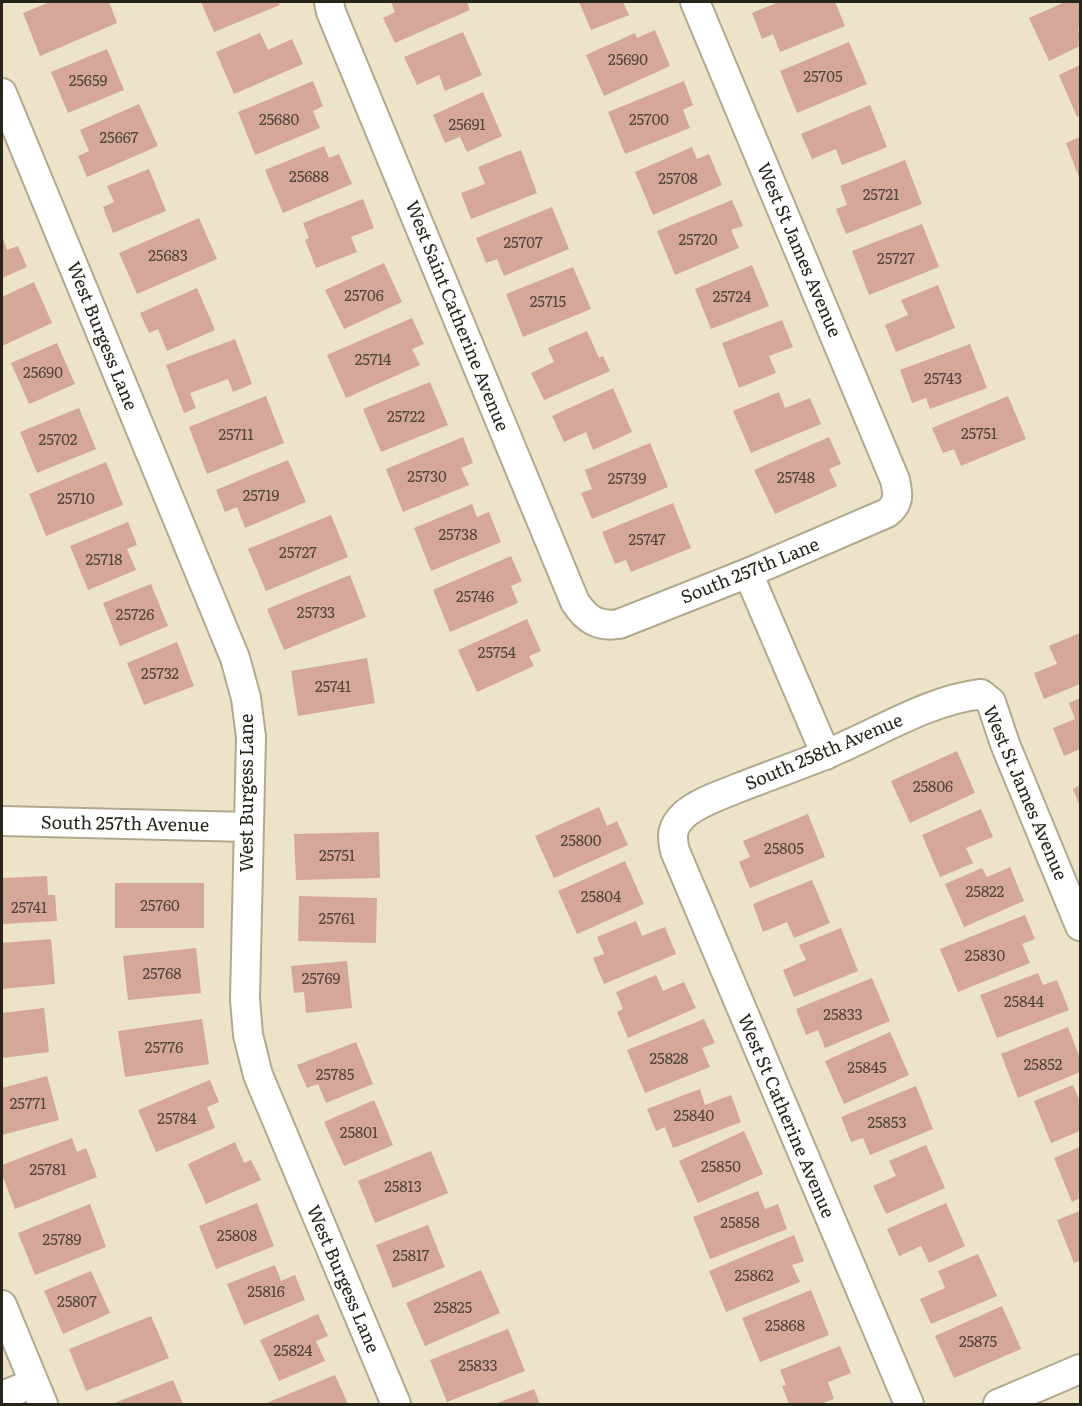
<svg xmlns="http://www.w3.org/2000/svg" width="1082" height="1406" font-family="Literata,serif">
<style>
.building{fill:#d4a799}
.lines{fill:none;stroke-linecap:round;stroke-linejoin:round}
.minor-casing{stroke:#b1a88e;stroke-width:32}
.minor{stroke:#fff;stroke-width:28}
.labels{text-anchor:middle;stroke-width:5;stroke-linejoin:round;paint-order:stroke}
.number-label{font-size:15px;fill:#52453a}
.street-label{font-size:18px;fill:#27241a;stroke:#fff}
</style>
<rect width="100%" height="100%" fill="#ede3c8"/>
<g class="building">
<polygon points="50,2 109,2 117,23 40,56 23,13"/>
<polygon points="201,2 278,2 280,5 214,32"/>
<polygon points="391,2 467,2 470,10 395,43 383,18 395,12"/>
<polygon points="579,2 623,2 629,15 591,30"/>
<polygon points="779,2 835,2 845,26 780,52 773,34 762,39 752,13"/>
<polygon points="1065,2 1080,2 1080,29 1078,30 1080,34 1080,46 1049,61 1029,18"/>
<polygon points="655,30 670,66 604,96 586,55 635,33 637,38"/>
<polygon points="463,32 482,75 445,91 439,75 417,85 404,57"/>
<polygon points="260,33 268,50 292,39 303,64 234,94 216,52"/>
<polygon points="849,42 867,84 797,113 780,71"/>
<polygon points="107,49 124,90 68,113 51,72"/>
<polygon points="1080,65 1080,116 1077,117 1059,75"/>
<polygon points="313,81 323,106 313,111 320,128 255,155 238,112"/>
<polygon points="684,81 693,105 683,110 690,128 625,154 608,112"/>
<polygon points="483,92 502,136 467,152 460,137 445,143 433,115"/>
<polygon points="139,104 158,146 87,177 78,156 89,151 80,130"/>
<polygon points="870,105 887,147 842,165 836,149 812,159 801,134"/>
<polygon points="1080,137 1080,180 1066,143"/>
<polygon points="324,146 329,158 339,154 352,184 283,213 265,170"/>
<polygon points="692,147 697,159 709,154 722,185 653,215 635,172"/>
<polygon points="521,150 537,193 471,219 461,193 485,184 478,167"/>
<polygon points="905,160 922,204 846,234 836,209 847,205 840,186"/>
<polygon points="149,169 166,211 113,233 103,207 114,202 107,186"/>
<polygon points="363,199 374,228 351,237 357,252 316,268 305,240 309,238 303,223"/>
<polygon points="732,200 743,226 731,230 739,248 675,275 657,231"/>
<polygon points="552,207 569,249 504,276 497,259 486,263 476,238"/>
<polygon points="199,218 217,259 137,294 119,253"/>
<polygon points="922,224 939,267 869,295 852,251"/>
<polygon points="2,236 7,250 18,246 27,267 2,278"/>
<polygon points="384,263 402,302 344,329 325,290"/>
<polygon points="752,265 769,306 711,329 695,289"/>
<polygon points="573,267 591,309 523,337 506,294"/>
<polygon points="34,282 52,323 2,346 2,297"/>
<polygon points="938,285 955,328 896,352 885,325 908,315 901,300"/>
<polygon points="197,288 215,330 167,351 158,329 149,333 140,313"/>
<polygon points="412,318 424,344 412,349 420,365 346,398 327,355"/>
<polygon points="782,320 793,347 769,356 776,373 739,388 722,343"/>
<polygon points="587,331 599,358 603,356 610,371 544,400 531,373 554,362 548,348"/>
<polygon points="235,339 252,384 233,392 228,379 190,393 196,408 184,413 166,365"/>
<polygon points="57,343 75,384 29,404 11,363"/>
<polygon points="970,344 987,388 930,409 926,398 912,403 900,370"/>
<polygon points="430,382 448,425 381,452 363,409"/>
<polygon points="613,388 632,432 593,450 586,432 564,442 552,416"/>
<polygon points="779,392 785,408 810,398 821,424 751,453 733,411"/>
<polygon points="266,396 284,443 207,474 189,427"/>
<polygon points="1008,396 1026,439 961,466 954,449 943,453 932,428"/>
<polygon points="79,408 96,449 37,473 20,432"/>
<polygon points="463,437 473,463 461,468 469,485 403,512 386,469"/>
<polygon points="829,437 841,464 829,469 837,486 775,514 754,470"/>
<polygon points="650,443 668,487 592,519 581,493 592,489 585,470"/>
<polygon points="288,460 306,502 245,528 237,507 225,512 216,490"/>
<polygon points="106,462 123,505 46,536 29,494"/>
<polygon points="673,503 691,548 631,572 626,560 615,564 602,532"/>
<polygon points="472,504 477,517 489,512 501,542 431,571 414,528"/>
<polygon points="331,515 348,557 266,591 248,549"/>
<polygon points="128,522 137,545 127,549 136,570 88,590 70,546"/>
<polygon points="511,556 522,581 511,586 518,603 450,632 433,590"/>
<polygon points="350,575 366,617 284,650 267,609"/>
<polygon points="151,584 168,626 120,646 103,603"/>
<polygon points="527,619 541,651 529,656 534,666 477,692 458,650"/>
<polygon points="1080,633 1080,684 1044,699 1034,673 1057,664 1049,646"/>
<polygon points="177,642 194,686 144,705 127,663"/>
<polygon points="367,658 375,703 298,716 291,671"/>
<polygon points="1080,698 1080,749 1064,756 1053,728 1075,719 1069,703"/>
<polygon points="957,751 975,793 910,823 891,781"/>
<polygon points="1080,785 1080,807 1073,789"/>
<polygon points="599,807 607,826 617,821 628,845 554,878 535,836"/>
<polygon points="981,809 993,837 966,848 973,863 940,877 922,835"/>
<polygon points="808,814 825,857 750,888 739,862 750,857 743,841"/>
<polygon points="379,832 380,878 296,880 294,834"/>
<polygon points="625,861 644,904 577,934 558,891"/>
<polygon points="1010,867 1024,901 964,927 945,884 982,868 987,877"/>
<polygon points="47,876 48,895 55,895 57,921 2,924 2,878"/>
<polygon points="812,880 830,923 794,938 787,922 763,932 753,904"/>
<rect x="115" y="883" width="89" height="45"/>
<polygon points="299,896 377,898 376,943 298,941"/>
<polygon points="1025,915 1035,939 1022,944 1030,963 958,992 940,949"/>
<polygon points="636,921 642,936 665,927 676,954 604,984 593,958 604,954 597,937"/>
<polygon points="841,928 858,971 794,997 783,970 806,960 799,945"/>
<polygon points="51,939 55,984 2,989 2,943"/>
<polygon points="196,948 201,993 128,1000 123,956"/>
<polygon points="347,961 352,1008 306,1013 304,992 294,993 291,966"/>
<polygon points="1038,973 1043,985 1057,980 1069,1010 997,1038 980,995"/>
<polygon points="656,975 663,991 684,982 696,1008 628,1038 617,1012 623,1009 616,992"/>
<polygon points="872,978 890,1021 825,1048 818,1030 806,1035 796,1009"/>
<polygon points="44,1008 49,1052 2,1058 2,1013"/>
<polygon points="202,1019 209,1064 125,1077 118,1031"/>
<polygon points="704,1019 715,1043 702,1048 710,1067 645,1093 627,1050"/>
<polygon points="1068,1027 1080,1058 1080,1072 1018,1098 1001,1054"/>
<polygon points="890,1032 909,1075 844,1104 825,1061"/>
<polygon points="356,1042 373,1084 326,1103 318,1084 307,1088 297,1065"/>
<polygon points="47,1076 59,1120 2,1135 2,1088"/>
<polygon points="210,1080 219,1102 207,1107 215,1128 156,1152 138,1110"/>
<polygon points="1073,1085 1079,1099 1080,1099 1080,1131 1051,1143 1034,1101"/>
<polygon points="916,1086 933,1129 870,1155 863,1138 851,1142 841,1117"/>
<polygon points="700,1089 705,1105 731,1095 741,1122 673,1148 665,1127 656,1131 647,1109"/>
<polygon points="374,1100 393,1145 344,1166 324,1122"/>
<polygon points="744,1131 763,1174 698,1203 679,1161"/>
<polygon points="72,1138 77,1152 86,1148 97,1177 15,1209 2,1174 2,1165"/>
<polygon points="235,1142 244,1163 251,1160 261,1180 206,1204 188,1164"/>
<polygon points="926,1145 945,1188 886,1214 873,1186 896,1176 889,1161"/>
<polygon points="1080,1147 1080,1198 1072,1202 1054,1158"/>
<polygon points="431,1151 448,1193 375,1223 358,1181"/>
<polygon points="758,1191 765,1209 778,1204 787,1229 710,1259 693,1217"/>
<polygon points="257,1203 274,1246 216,1269 199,1226"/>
<polygon points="946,1203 965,1246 929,1263 921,1246 899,1256 887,1229"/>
<polygon points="90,1204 106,1247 35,1275 18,1233"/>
<polygon points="1080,1211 1080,1261 1074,1263 1057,1220"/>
<polygon points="428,1225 445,1267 393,1288 376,1245"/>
<polygon points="794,1235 804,1261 792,1265 800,1282 726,1312 709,1271"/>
<polygon points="978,1254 997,1296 931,1324 920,1299 945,1288 938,1271"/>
<polygon points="275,1265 281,1281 295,1275 305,1300 244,1325 227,1284"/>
<polygon points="481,1270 500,1313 425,1346 406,1303"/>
<polygon points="91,1271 110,1313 63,1334 44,1291"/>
<polygon points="811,1290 829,1335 760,1362 742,1318"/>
<polygon points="1002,1306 1021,1349 954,1378 935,1336"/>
<polygon points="318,1314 328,1336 316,1341 325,1361 279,1381 260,1340"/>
<polygon points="151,1316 169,1358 86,1391 69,1349"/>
<polygon points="508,1329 525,1371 447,1402 430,1360"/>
<polygon points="840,1346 851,1373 828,1382 834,1399 820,1404 789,1404 782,1386 786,1385 780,1370"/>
<polygon points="335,1375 348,1404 264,1404"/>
<polygon points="173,1380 183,1404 112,1404"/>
<polygon points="534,1389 540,1404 495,1404"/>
</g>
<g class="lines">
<g class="minor-casing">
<g id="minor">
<path d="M 329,2 L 331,12 L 575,602 C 587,620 598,627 619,624 L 748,573 L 887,513 C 900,503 898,494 895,480 L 695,2"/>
<polyline points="2,93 235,658 246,698 251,737 245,999 248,1035 258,1075 396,1404"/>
<polyline points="748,573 826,755"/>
<polyline points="2,821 248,827"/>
<polyline points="2,1305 43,1404"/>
<polyline points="2,1396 34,1383"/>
<path d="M 909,1404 L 675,851 C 671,835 672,826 685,814 C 699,802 721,795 738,788 C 766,777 795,767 824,755 C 875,735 925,701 981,694 L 991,702 L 1005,744 L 1080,926"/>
<polyline points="998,1404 1080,1369"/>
</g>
</g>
<use href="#minor" class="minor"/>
</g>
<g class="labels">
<g class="number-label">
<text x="628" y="65">25690</text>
<text x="823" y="82">25705</text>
<text x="88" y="86">25659</text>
<text x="279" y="125">25680</text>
<text x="649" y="125">25700</text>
<text x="467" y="130">25691</text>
<text x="119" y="143">25667</text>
<text x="309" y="182">25688</text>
<text x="678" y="184">25708</text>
<text x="881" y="200">25721</text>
<text x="698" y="245">25720</text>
<text x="523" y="248">25707</text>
<text x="168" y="261">25683</text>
<text x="896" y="264">25727</text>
<text x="364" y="301">25706</text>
<text x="732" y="302">25724</text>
<text x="548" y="307">25715</text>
<text x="373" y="365">25714</text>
<text x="43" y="378">25690</text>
<text x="943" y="384">25743</text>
<text x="406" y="422">25722</text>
<text x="979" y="439">25751</text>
<text x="236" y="440">25711</text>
<text x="58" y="445">25702</text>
<text x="427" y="482">25730</text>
<text x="796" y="483">25748</text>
<text x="627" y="484">25739</text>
<text x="261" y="501">25719</text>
<text x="76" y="504">25710</text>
<text x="458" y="540">25738</text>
<text x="647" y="545">25747</text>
<text x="298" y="558">25727</text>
<text x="104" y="565">25718</text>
<text x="475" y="602">25746</text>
<text x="316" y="618">25733</text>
<text x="135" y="620">25726</text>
<text x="497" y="658">25754</text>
<text x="160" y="679">25732</text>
<text x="333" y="692">25741</text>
<text x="933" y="792">25806</text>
<text x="581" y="846">25800</text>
<text x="784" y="854">25805</text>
<text x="337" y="861">25751</text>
<text x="985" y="897">25822</text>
<text x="601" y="902">25804</text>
<text x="160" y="911">25760</text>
<text x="29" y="913">25741</text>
<text x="337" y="924">25761</text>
<text x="985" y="961">25830</text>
<text x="162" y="979">25768</text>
<text x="321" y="984">25769</text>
<text x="1024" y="1007">25844</text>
<text x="843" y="1020">25833</text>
<text x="164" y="1053">25776</text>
<text x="669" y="1064">25828</text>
<text x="1043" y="1070">25852</text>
<text x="867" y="1073">25845</text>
<text x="335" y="1080">25785</text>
<text x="28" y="1109">25771</text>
<text x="694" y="1121">25840</text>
<text x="177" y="1124">25784</text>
<text x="887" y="1128">25853</text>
<text x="359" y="1138">25801</text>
<text x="721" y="1172">25850</text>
<text x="48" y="1175">25781</text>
<text x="403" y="1192">25813</text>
<text x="740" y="1228">25858</text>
<text x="237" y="1241">25808</text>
<text x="62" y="1245">25789</text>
<text x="411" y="1261">25817</text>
<text x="754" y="1281">25862</text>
<text x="266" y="1297">25816</text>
<text x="77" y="1307">25807</text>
<text x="453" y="1313">25825</text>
<text x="785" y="1331">25868</text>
<text x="978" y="1347">25875</text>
<text x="293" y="1356">25824</text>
<text x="478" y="1371">25833</text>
</g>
<g class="street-label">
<text transform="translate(799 250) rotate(67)" y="6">West St James Avenue</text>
<text transform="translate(457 316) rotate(68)" y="6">West Saint Catherine Avenue</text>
<text transform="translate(102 336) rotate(68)" y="6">West Burgess Lane</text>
<text transform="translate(750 571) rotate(-22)" y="6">South 257th Lane</text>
<text transform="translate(824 752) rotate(-23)" y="6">South 258th Avenue</text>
<text transform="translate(247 793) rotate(-90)" y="6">West Burgess Lane</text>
<text transform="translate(1025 793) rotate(67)" y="6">West St James Avenue</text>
<text transform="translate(125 824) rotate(1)" y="6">South 257th Avenue</text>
<text transform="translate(786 1116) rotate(67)" y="6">West St Catherine Avenue</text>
<text transform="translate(343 1279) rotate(67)" y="6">West Burgess Lane</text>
</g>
</g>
<rect width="1082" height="1406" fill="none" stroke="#27241a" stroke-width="6"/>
</svg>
